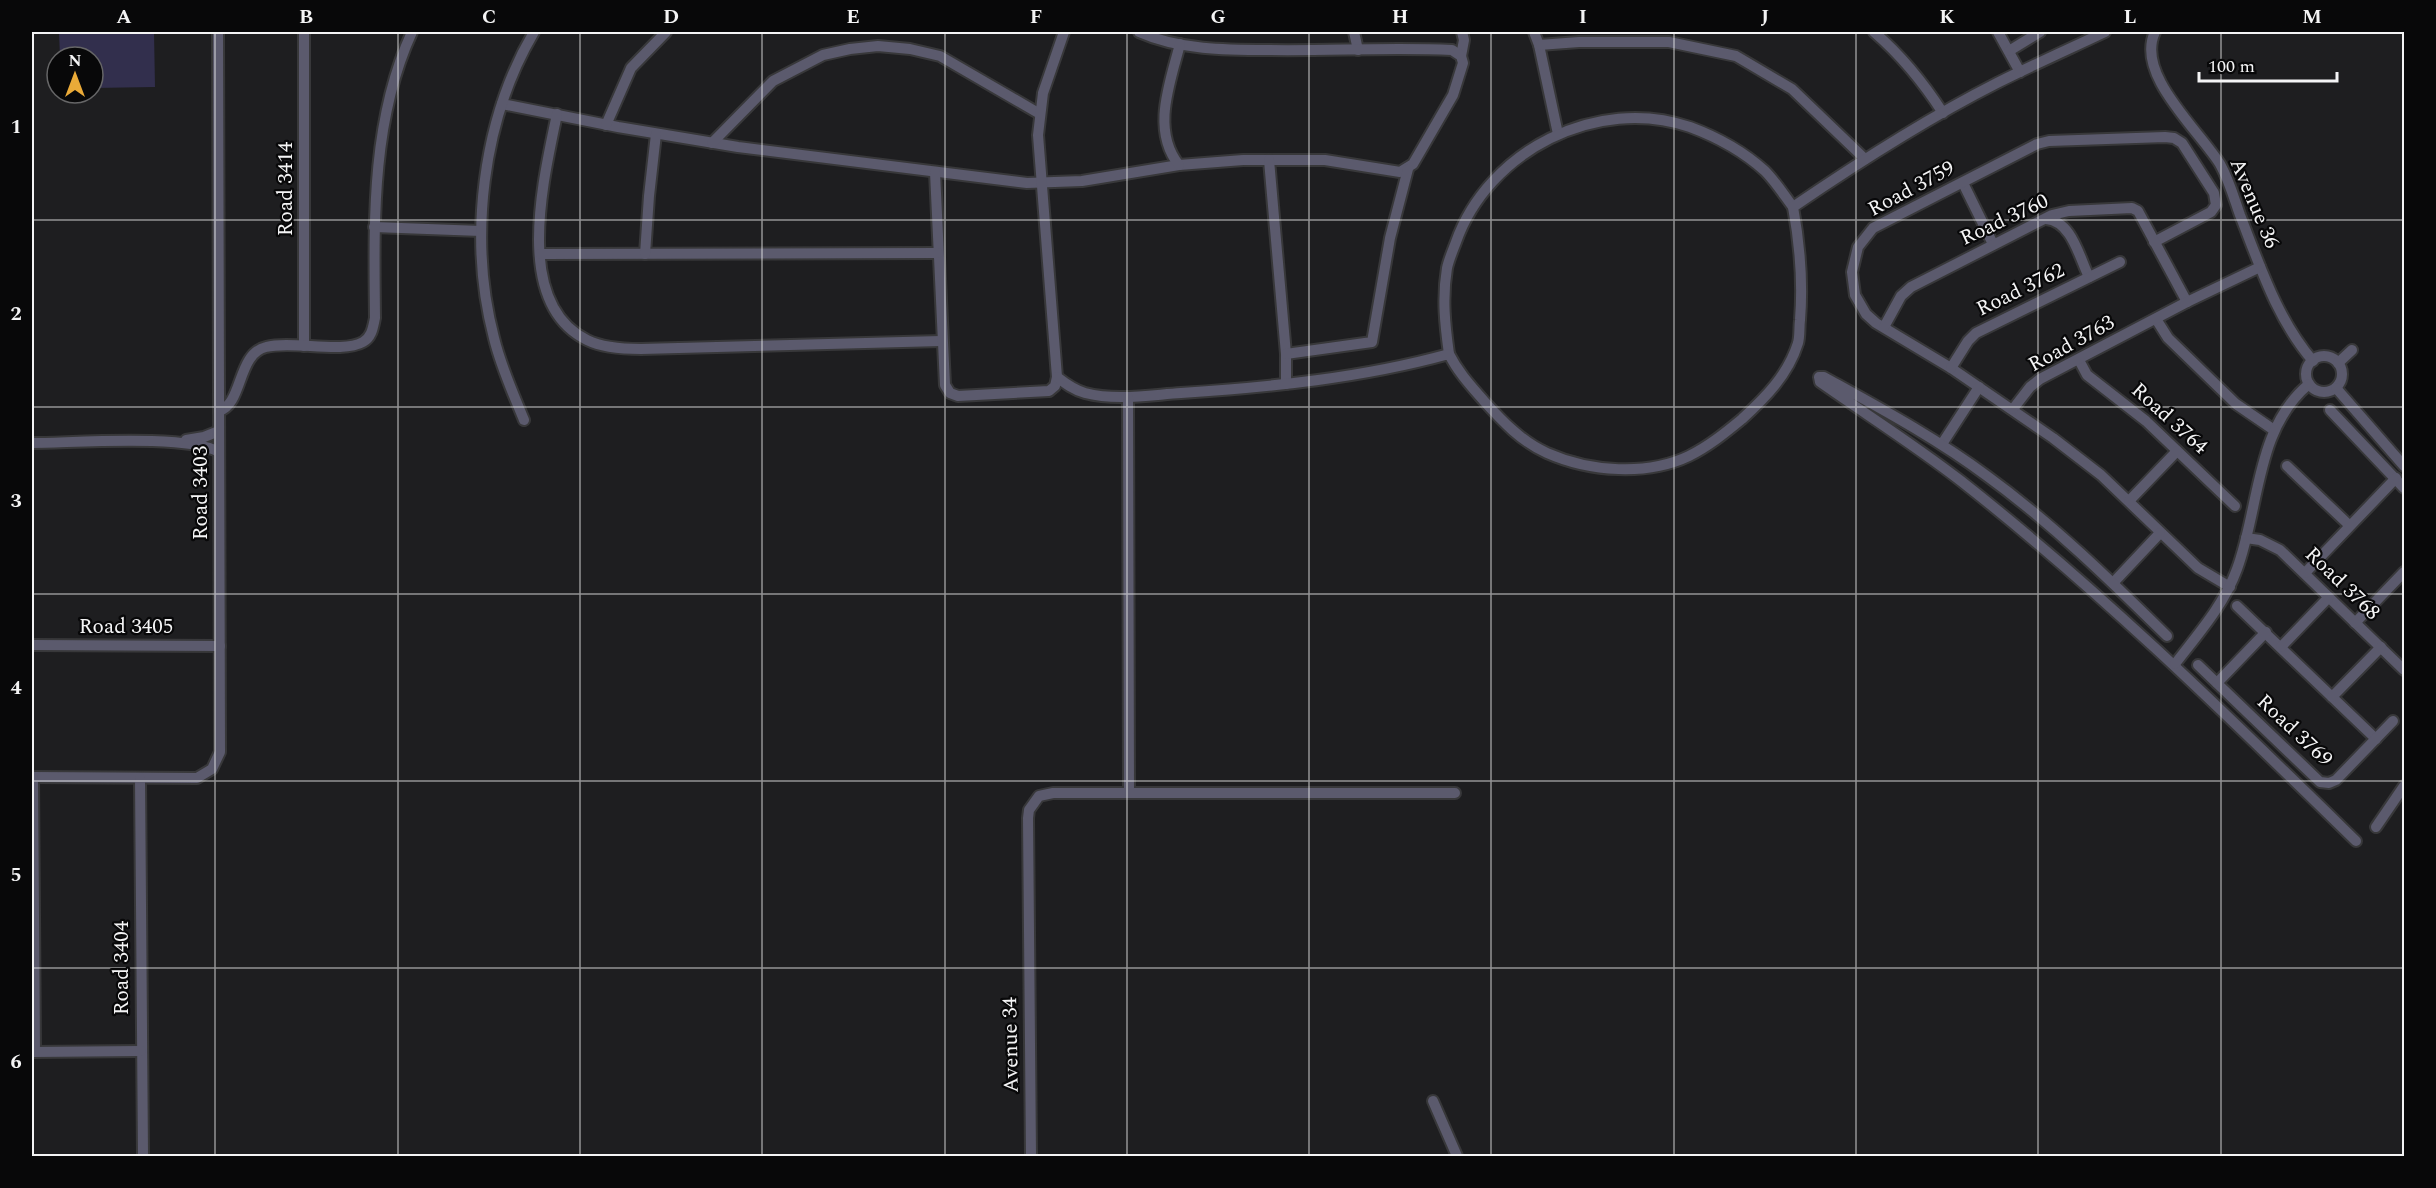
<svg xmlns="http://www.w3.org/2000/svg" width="2436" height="1188" font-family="Spectral,serif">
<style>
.green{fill:#322f4d}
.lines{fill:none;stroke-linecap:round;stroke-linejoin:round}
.street-casing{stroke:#38383a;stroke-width:14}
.street{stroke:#5b5a6d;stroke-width:10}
.grid{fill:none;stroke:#f4f4f5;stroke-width:1.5;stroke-opacity:0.55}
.labels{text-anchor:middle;stroke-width:4.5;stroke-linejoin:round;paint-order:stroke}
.street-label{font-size:21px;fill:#f4f4f5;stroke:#080809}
.neatline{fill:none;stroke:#f4f4f5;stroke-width:2}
.grid-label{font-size:20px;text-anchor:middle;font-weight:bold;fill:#f4f4f5}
</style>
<rect width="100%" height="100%" fill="#1e1e20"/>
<polygon class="green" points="59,32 154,32 155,87 93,88 93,57 60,57"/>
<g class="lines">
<g class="street-casing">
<g id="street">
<polyline points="1354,32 1358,50"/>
<polyline points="1534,32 1539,45 1558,134"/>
<path d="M 1874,32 C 1902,56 1923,82 1943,113"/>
<polyline points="1998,32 2020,72"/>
<path d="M 2155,32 C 2135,74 2198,129 2220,164 C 2229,180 2234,198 2240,215 C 2260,266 2277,319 2313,361"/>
<polyline points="1539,45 1579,42 1669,42 1736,56 1792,89 1865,159"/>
<polyline points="2009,51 2040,32"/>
<polyline points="1461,56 1464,40 1462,32"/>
<path d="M 502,104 L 618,127 L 738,147 L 1027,183 L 1082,181 L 1179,165 L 1243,160 L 1325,160 L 1400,172 L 1413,164 L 1453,95 L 1463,63 L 1461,56 L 1452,50 C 1391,47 1330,51 1269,50 C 1226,50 1179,50 1139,32"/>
<path d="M 557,114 C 544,178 512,303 587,340 C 603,348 624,349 641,349 L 941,341"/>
<polyline points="606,125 631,68 666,32"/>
<polyline points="712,143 773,81 823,55 850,49 878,46 910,49 940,56 1040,114"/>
<polyline points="1269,160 1286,354 1286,384"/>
<path d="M 1179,165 C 1151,130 1170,83 1180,44"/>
<polyline points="935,172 945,385 950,393 958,396 1049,391 1055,386 1057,377 1038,135 1043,93 1064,32"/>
<polyline points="1963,183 1993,244"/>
<path d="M 2046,219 C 2072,221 2079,257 2089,277"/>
<polyline points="374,227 481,231"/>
<polyline points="2154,242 2211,212 2216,205 2214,193 2182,143 2174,138 2165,137 2049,141 2037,144 1873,228 1858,247 1852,272 1855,295 1866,314 1876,323 1951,368 2053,438 2101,475 2198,568 2230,587"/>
<polyline points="540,254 938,253"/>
<polyline points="645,254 649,196 656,134"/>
<polyline points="2156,319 2168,338 2236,404 2274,430"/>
<polyline points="1884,327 1901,296 1911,287 2052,215 2069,211 2132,208 2138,211 2187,302"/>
<polyline points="304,346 304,32"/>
<polyline points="1286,354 1372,342 1390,238 1408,169"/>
<path d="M 1449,354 C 1445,325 1442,298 1447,268 C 1449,259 1453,250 1456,242 C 1488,151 1597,95 1690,127 C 1717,137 1744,152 1765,171 C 1775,181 1784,195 1793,207"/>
<circle cx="2324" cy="374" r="18"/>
<polyline points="2079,360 2087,375 2146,421 2235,506"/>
<polyline points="2338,363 2352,350"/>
<polyline points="1951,368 1968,341 1976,333 2120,262"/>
<path d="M 1057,377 C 1066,384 1074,390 1085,393 C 1116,401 1150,395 1181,393 C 1271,387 1362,378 1449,354 C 1458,372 1471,386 1484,401 C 1502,421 1522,442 1547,453 C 1590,472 1647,476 1689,456 C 1709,446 1725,433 1742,419 C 1765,398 1788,375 1798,343 C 1800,336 1799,328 1800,320 C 1803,282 1800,245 1793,207 C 1859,162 1926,119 1997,83 C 2033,65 2069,49 2105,32"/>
<polyline points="2336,388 2404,466"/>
<polyline points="1128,397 1129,793"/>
<polyline points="2013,409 2030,387 2040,379 2187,302 2260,267"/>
<polyline points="2330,410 2404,488"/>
<path d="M 219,411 C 243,404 237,354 266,347 C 292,340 342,354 363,342 C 372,337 373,327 375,318 C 374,222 371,121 412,32"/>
<path d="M 524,420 C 513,393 501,367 494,338 C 468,239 482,120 534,32"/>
<polyline points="186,440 204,437 219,431"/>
<path d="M 32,443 C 73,443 186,434 219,452"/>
<polyline points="1942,444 1979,387"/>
<polyline points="2287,466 2349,525"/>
<polyline points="2129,501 2177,451"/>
<polyline points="2246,538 2260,540 2280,550 2404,670"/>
<polyline points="2305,573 2396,478"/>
<polyline points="2113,583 2160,533"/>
<polyline points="2237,606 2376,739"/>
<polyline points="2355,623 2404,572"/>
<path d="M 2167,636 C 2110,580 2053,524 1987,476 C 1936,438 1880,408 1824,377 L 1819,377 L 1820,382 C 1867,415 1916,446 1961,481 C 2101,591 2228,716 2356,841"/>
<polyline points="32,645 220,646"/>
<polyline points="2281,647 2329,597"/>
<path d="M 2175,664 C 2198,634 2224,605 2237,569 C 2260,507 2255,429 2309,384"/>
<polyline points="2198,665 2320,782 2329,783 2336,780 2393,721"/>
<polyline points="2217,683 2266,632"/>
<polyline points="2332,697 2381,647"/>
<polyline points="32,777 197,778 212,769 220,752 218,32"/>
<polyline points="33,777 35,1052"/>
<polyline points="140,778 143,1156"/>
<polyline points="2376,827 2404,786"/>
<polyline points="32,1052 141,1051"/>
<polyline points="1433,1101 1457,1156"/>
<polyline points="1031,1156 1028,818 1029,810 1039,796 1053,793 1455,793"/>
</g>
</g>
<use href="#street" class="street"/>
</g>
<path class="grid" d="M 215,32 L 215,1156M 398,32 L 398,1156M 580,32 L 580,1156M 762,32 L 762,1156M 945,32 L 945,1156M 1127,32 L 1127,1156M 1309,32 L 1309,1156M 1491,32 L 1491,1156M 1674,32 L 1674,1156M 1856,32 L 1856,1156M 2038,32 L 2038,1156M 2221,32 L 2221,1156M 32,220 L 2404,220M 32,407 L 2404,407M 32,594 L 2404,594M 32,781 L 2404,781M 32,968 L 2404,968"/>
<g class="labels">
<g class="street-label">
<text transform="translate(1911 188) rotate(-28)" y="7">Road 3759</text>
<text transform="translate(285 189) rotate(-90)" y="7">Road 3414</text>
<text transform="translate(2255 203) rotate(67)" y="7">Avenue 36</text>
<text transform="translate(2004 219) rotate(-25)" y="7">Road 3760</text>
<text transform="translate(2020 289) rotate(-26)" y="7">Road 3762</text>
<text transform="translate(2071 343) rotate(-29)" y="7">Road 3763</text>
<text transform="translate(2170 418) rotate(42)" y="7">Road 3764</text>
<text transform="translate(200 493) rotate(-90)" y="7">Road 3403</text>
<text transform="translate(2343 583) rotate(44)" y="7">Road 3768</text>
<text x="126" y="633">Road 3405</text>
<text transform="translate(2295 730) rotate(43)" y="7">Road 3769</text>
<text transform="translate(121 968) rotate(-90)" y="7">Road 3404</text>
<text transform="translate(1010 1045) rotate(-91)" y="7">Avenue 34</text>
</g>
</g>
<rect width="2436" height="1188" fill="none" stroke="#080809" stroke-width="66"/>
<g transform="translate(75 75)"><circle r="28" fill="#080809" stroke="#666667" stroke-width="1.5"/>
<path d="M0-4.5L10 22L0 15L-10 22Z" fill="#eaaa38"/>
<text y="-9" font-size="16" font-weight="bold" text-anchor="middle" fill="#f4f4f5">N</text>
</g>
<path d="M2199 72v9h138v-9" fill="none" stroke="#f4f4f5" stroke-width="3"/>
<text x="2208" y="72" font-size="18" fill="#f4f4f5" stroke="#080809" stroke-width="4.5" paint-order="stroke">100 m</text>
<rect x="33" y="33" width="2370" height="1122" class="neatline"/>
<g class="grid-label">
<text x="124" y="23">A</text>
<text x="306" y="23">B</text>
<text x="489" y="23">C</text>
<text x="671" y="23">D</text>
<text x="853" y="23">E</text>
<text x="1036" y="23">F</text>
<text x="1218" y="23">G</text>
<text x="1400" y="23">H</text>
<text x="1583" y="23">I</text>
<text x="1765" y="23">J</text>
<text x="1947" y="23">K</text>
<text x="2130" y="23">L</text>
<text x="2312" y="23">M</text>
<text x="16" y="133">1</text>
<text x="16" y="320">2</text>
<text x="16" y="507">3</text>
<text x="16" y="694">4</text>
<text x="16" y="881">5</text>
<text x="16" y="1068">6</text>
</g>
</svg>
